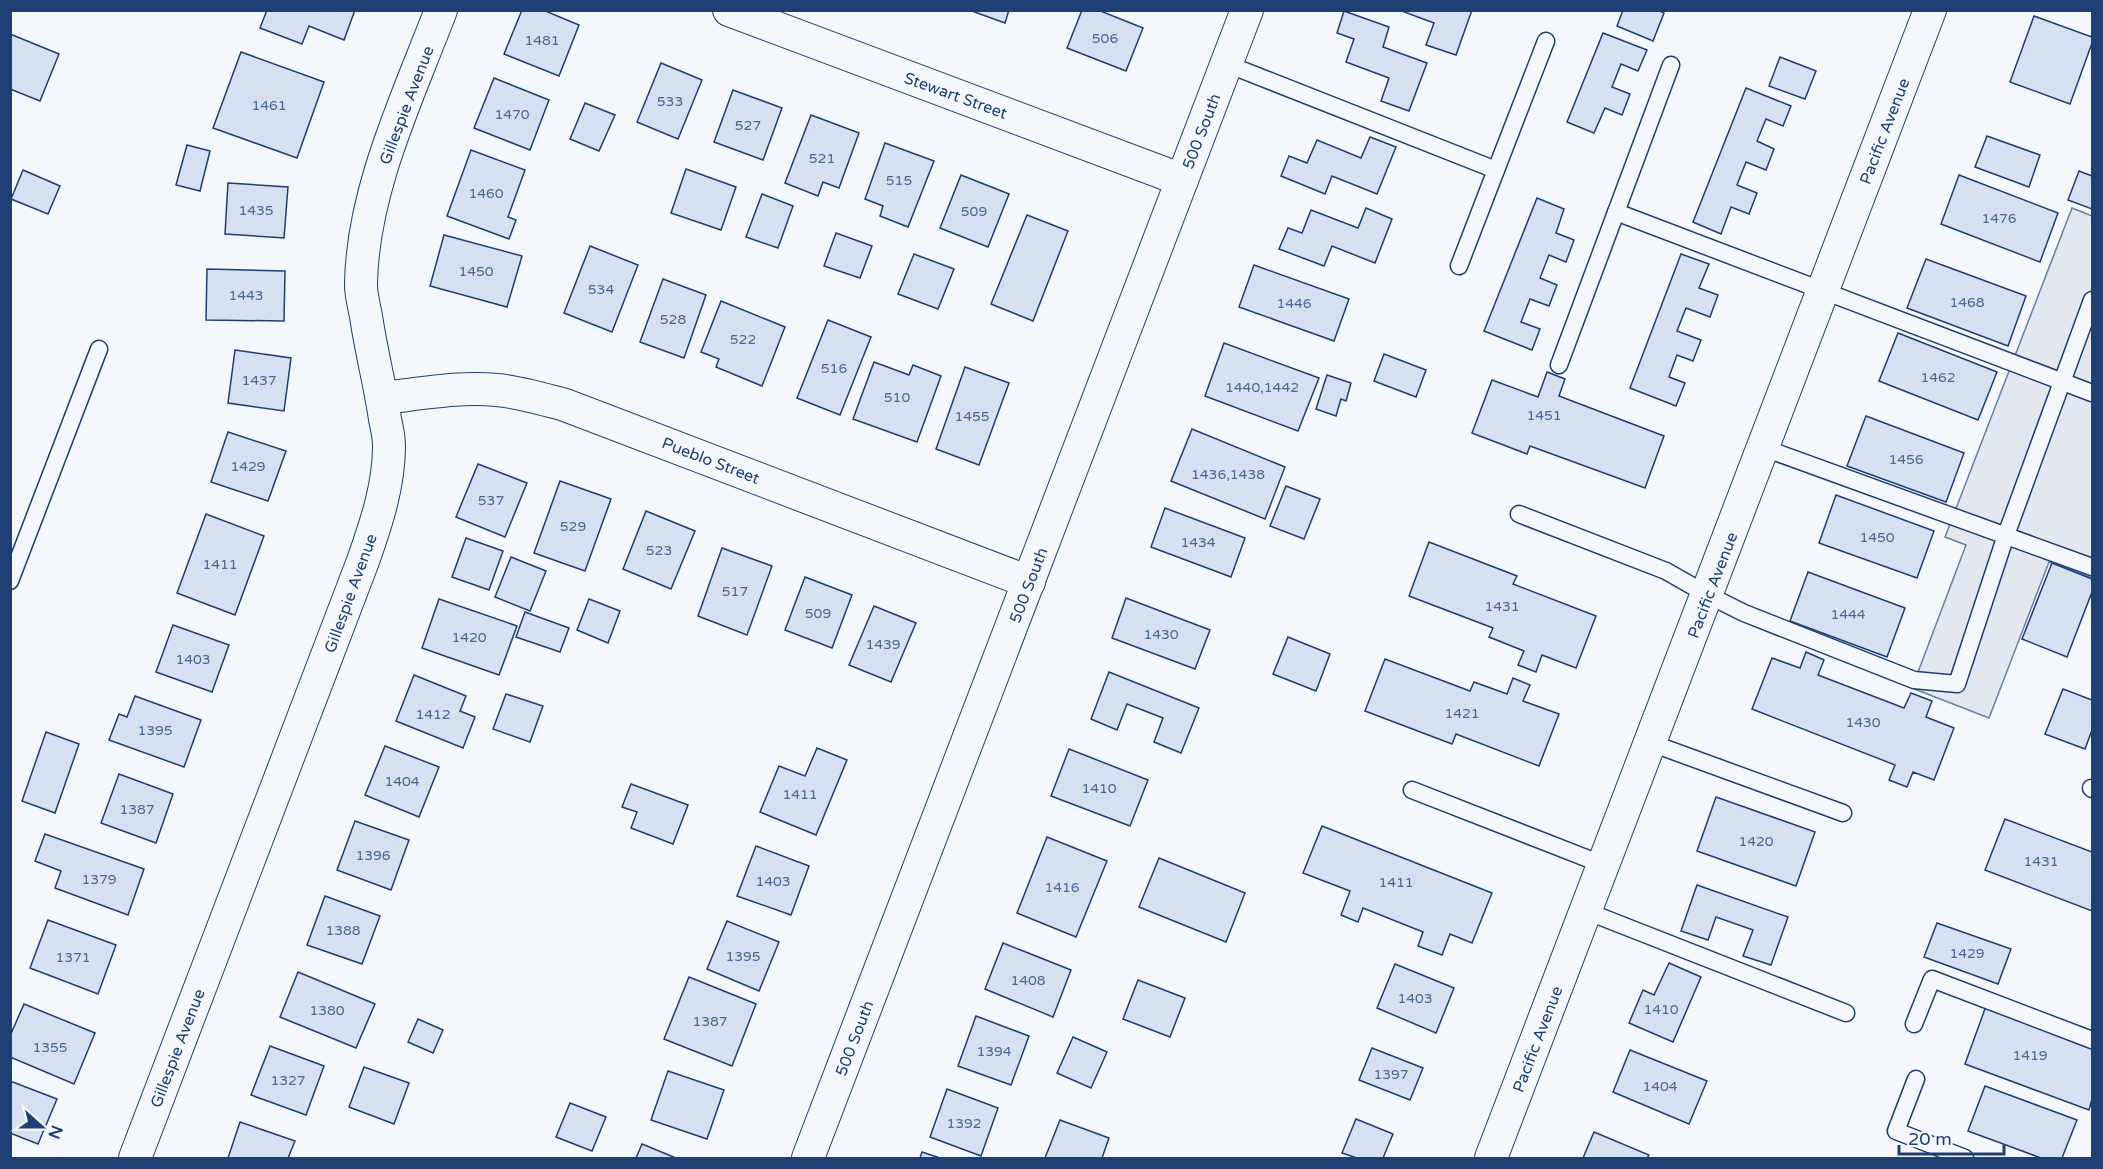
<svg xmlns="http://www.w3.org/2000/svg" width="2103" height="1169" font-family="'Varela Round',sans-serif">
<style>
.parking{fill:#e3e8f0;stroke:#687fa3;stroke-width:1.5}
.building{fill:#d5e0f0;stroke:#1d3f73;stroke-width:1.5}
.lines{fill:none;stroke-linecap:round;stroke-linejoin:round}
.service-casing{stroke:#1d3f73;stroke-width:19}
.minor-casing{stroke:#1d3f73;stroke-width:34}
.service{stroke:#f4f7fb;stroke-width:16}
.minor{stroke:#f4f7fb;stroke-width:32}
.labels{text-anchor:middle;stroke-width:4.5;stroke-linejoin:round;paint-order:stroke}
.number-label{font-size:14px;fill:#4b6792}
.street-label{font-size:16px;fill:#1d3f73;stroke:#f4f7fb}
</style>
<rect width="100%" height="100%" fill="#f4f7fb"/>
<polygon class="parking" points="2072,208 2092,216 2092,578 2049,562 1989,718 1912,688 1966,545 1945,537"/>
<g class="building">
<polygon points="267,10 355,10 344,40 309,26 302,44 260,28"/>
<polygon points="522,10 543,10 579,25 559,76 504,54"/>
<polygon points="969,10 1009,10 1005,23"/>
<polygon points="1082,10 1098,10 1143,28 1126,71 1067,48"/>
<polygon points="1399,10 1472,10 1456,55 1426,45 1434,23"/>
<polygon points="1623,10 1658,10 1664,13 1653,41 1617,26"/>
<polygon points="1344,11 1389,27 1383,47 1427,63 1409,111 1381,101 1389,78 1346,62 1354,39 1337,33"/>
<polygon points="2034,16 2092,37 2092,43 2070,104 2010,82"/>
<polygon points="1603,33 1647,50 1638,71 1621,64 1612,87 1630,94 1622,115 1605,108 1594,133 1567,122"/>
<polygon points="10,34 59,54 40,101 10,89"/>
<polygon points="241,52 324,82 297,158 213,128"/>
<polygon points="1780,57 1816,71 1805,99 1769,86"/>
<polygon points="661,63 702,80 678,139 637,122"/>
<polygon points="494,78 549,100 530,150 474,128"/>
<polygon points="1746,88 1791,106 1783,126 1766,119 1757,141 1774,149 1766,170 1746,162 1737,185 1757,193 1749,214 1731,207 1721,234 1693,222"/>
<polygon points="733,90 782,108 763,160 714,142"/>
<polygon points="585,103 615,115 599,151 570,139"/>
<polygon points="811,115 859,133 839,188 823,182 818,196 785,183"/>
<polygon points="1987,136 2040,155 2029,187 1975,167"/>
<polygon points="1370,137 1396,147 1377,194 1332,176 1325,194 1281,176 1289,156 1307,163 1317,140 1361,158"/>
<polygon points="885,143 934,161 908,227 880,216 883,206 865,199"/>
<polygon points="187,145 210,151 200,191 176,185"/>
<polygon points="471,150 525,170 508,217 516,220 509,239 447,216"/>
<polygon points="686,169 736,187 721,230 671,213"/>
<polygon points="23,170 60,186 48,214 11,199"/>
<polygon points="2079,171 2092,176 2092,209 2068,200"/>
<polygon points="961,175 1009,194 988,247 940,228"/>
<polygon points="1959,175 2058,213 2040,262 1941,224"/>
<polygon points="228,183 288,187 284,238 225,234"/>
<polygon points="762,194 793,206 778,248 746,237"/>
<polygon points="1537,198 1564,209 1556,233 1574,240 1566,262 1549,255 1540,278 1557,285 1549,306 1530,299 1521,322 1540,329 1532,350 1484,331"/>
<polygon points="1366,208 1392,219 1375,263 1332,246 1324,266 1279,249 1288,228 1302,233 1311,210 1358,228"/>
<polygon points="1027,215 1068,231 1033,321 991,304"/>
<polygon points="836,233 872,246 860,278 824,266"/>
<polygon points="444,235 522,256 507,307 430,286"/>
<polygon points="590,246 638,265 612,332 564,313"/>
<polygon points="914,254 954,269 938,309 898,294"/>
<polygon points="1681,254 1709,264 1699,288 1718,295 1710,317 1686,308 1677,331 1701,340 1693,361 1677,355 1669,377 1685,383 1676,406 1630,388"/>
<polygon points="1926,259 2026,296 2008,346 1907,308"/>
<polygon points="1254,265 1349,299 1334,341 1239,307"/>
<polygon points="207,269 285,271 284,321 206,320"/>
<polygon points="663,279 706,295 684,358 640,342"/>
<polygon points="721,301 785,327 762,386 716,367 719,359 701,352"/>
<polygon points="828,320 871,337 840,415 797,398"/>
<polygon points="1898,333 1997,372 1978,420 1879,381"/>
<polygon points="1224,343 1319,378 1298,431 1205,396"/>
<polygon points="235,350 291,358 284,411 228,403"/>
<polygon points="1384,354 1426,370 1416,397 1374,381"/>
<polygon points="874,362 909,375 913,365 941,376 917,442 853,419"/>
<polygon points="965,367 1009,383 979,465 936,449"/>
<polygon points="1547,372 1565,379 1559,396 1664,436 1645,488 1530,446 1527,454 1472,433 1492,380 1538,397"/>
<polygon points="1327,375 1351,383 1346,401 1341,399 1336,416 1316,409"/>
<polygon points="1866,416 1964,453 1946,502 1847,466"/>
<polygon points="1192,429 1285,467 1265,519 1171,481"/>
<polygon points="228,432 286,451 268,501 211,482"/>
<polygon points="478,464 527,483 505,537 456,517"/>
<polygon points="560,481 611,499 585,571 534,553"/>
<polygon points="1286,486 1320,499 1304,539 1270,526"/>
<polygon points="1836,495 1934,531 1917,578 1819,543"/>
<polygon points="1165,508 1245,538 1231,577 1151,547"/>
<polygon points="646,511 695,531 671,589 623,569"/>
<polygon points="206,514 264,536 235,615 177,593"/>
<polygon points="466,538 503,551 489,590 452,577"/>
<polygon points="1429,542 1517,576 1513,584 1596,616 1576,668 1542,655 1536,672 1518,665 1524,651 1489,637 1493,628 1409,596"/>
<polygon points="722,548 772,566 747,635 698,616"/>
<polygon points="511,557 546,571 530,611 495,597"/>
<polygon points="2052,563 2092,579 2092,592 2067,657 2022,639"/>
<polygon points="1808,572 1905,608 1887,657 1790,621"/>
<polygon points="805,577 852,595 832,648 785,630"/>
<polygon points="1126,598 1210,630 1195,669 1112,638"/>
<polygon points="439,599 517,626 499,675 422,648"/>
<polygon points="589,599 620,611 608,643 577,630"/>
<polygon points="874,606 916,623 891,682 849,665"/>
<polygon points="525,612 569,628 560,652 516,637"/>
<polygon points="173,625 229,645 212,692 156,672"/>
<polygon points="1288,637 1330,654 1316,691 1273,674"/>
<polygon points="1806,652 1824,660 1818,675 1904,708 1911,693 1932,701 1926,717 1954,728 1934,780 1913,772 1907,787 1889,780 1895,765 1752,709 1772,658 1800,668"/>
<polygon points="1385,659 1470,691 1474,682 1507,694 1513,678 1530,685 1523,701 1559,714 1539,766 1456,734 1452,744 1365,711"/>
<polygon points="1109,672 1199,708 1181,753 1154,742 1163,718 1127,704 1117,730 1091,719"/>
<polygon points="414,675 466,696 460,711 475,717 463,748 396,721"/>
<polygon points="2063,689 2092,700 2092,730 2085,749 2045,734"/>
<polygon points="506,694 543,706 530,742 493,729"/>
<polygon points="135,696 201,720 184,767 109,740 119,714 127,717"/>
<polygon points="46,732 79,744 55,813 22,801"/>
<polygon points="385,746 439,767 419,817 365,795"/>
<polygon points="817,748 847,760 816,835 760,812 779,766 805,776"/>
<polygon points="1069,749 1148,780 1130,826 1051,796"/>
<polygon points="119,774 173,794 156,843 101,823"/>
<polygon points="631,784 688,805 673,844 631,828 637,812 622,807"/>
<polygon points="1716,797 1815,832 1796,886 1697,851"/>
<polygon points="2005,819 2092,852 2092,911 1985,870"/>
<polygon points="355,821 409,840 391,890 337,870"/>
<polygon points="1322,826 1492,893 1472,943 1450,934 1442,955 1418,946 1423,932 1363,908 1358,922 1341,915 1350,891 1303,873"/>
<polygon points="45,834 144,869 128,915 55,888 61,871 35,861"/>
<polygon points="1047,837 1107,861 1076,937 1017,913"/>
<polygon points="756,846 809,866 791,915 737,896"/>
<polygon points="1159,858 1245,893 1226,942 1139,907"/>
<polygon points="1697,885 1788,917 1771,965 1743,956 1753,930 1716,917 1708,940 1681,931"/>
<polygon points="325,896 380,916 362,964 307,945"/>
<polygon points="48,920 116,945 98,994 30,968"/>
<polygon points="727,921 779,942 759,991 707,969"/>
<polygon points="1937,923 2011,949 1998,984 1924,957"/>
<polygon points="1003,943 1071,970 1053,1017 985,989"/>
<polygon points="1669,963 1701,977 1673,1042 1629,1023 1643,990 1654,995"/>
<polygon points="1395,964 1454,988 1436,1033 1377,1008"/>
<polygon points="298,972 375,1004 356,1048 280,1017"/>
<polygon points="689,977 756,1004 732,1066 664,1039"/>
<polygon points="1138,980 1185,998 1170,1037 1123,1019"/>
<polygon points="24,1004 95,1033 74,1084 10,1057 10,1036"/>
<polygon points="1986,1006 2092,1046 2092,1099 2089,1110 1965,1064"/>
<polygon points="976,1016 1029,1036 1011,1085 958,1066"/>
<polygon points="418,1019 443,1030 433,1053 408,1042"/>
<polygon points="1073,1037 1107,1052 1091,1088 1057,1073"/>
<polygon points="270,1046 324,1066 306,1115 251,1095"/>
<polygon points="1372,1048 1423,1068 1410,1100 1359,1080"/>
<polygon points="1630,1050 1707,1081 1689,1124 1613,1092"/>
<polygon points="364,1067 409,1083 394,1124 349,1107"/>
<polygon points="668,1071 724,1090 707,1139 651,1120"/>
<polygon points="10,1081 57,1099 38,1144 10,1133"/>
<polygon points="1985,1086 2077,1120 2062,1158 2041,1158 1968,1131"/>
<polygon points="947,1089 998,1108 981,1156 930,1137"/>
<polygon points="570,1103 606,1117 592,1151 556,1137"/>
<polygon points="1356,1119 1393,1134 1383,1158 1357,1158 1342,1153"/>
<polygon points="1060,1120 1109,1138 1102,1158 1045,1158"/>
<polygon points="240,1122 295,1141 288,1158 228,1158"/>
<polygon points="1594,1132 1649,1155 1647,1158 1583,1158"/>
<polygon points="642,1144 676,1158 636,1158"/>
<polygon points="922,1152 940,1158 920,1158"/>
</g>
<g class="lines">
<g class="service-casing">
<g id="service">
<polyline points="1227,64 1496,170 1459,266"/>
<polyline points="1496,170 1546,41"/>
<polyline points="1616,212 2092,393"/>
<polyline points="1559,365 1671,65"/>
<polyline points="1764,448 2092,567"/>
<polyline points="1519,514 1666,571 1708,595 1744,613 1914,680 1957,684 2006,535 2092,300"/>
<polyline points="10,581 99,349"/>
<polyline points="1651,743 1843,813"/>
<polyline points="2091,788 2092,789"/>
<polyline points="1412,790 1604,865"/>
<polyline points="1586,911 1846,1013"/>
<polyline points="1914,1024 1932,979 2092,1040"/>
<polyline points="1916,1079 1896,1131 1965,1158"/>
</g>
</g>
<g class="minor-casing">
<g id="minor">
<polyline points="729,10 1182,180"/>
<path d="M 382,398 C 420,394 460,386 497,390 C 520,392 543,399 565,405 L 1029,582"/>
<path d="M 135,1158 L 363,561 C 376,524 389,486 389,446 C 389,437 387,428 385,419 C 380,384 371,351 366,316 C 364,306 361,295 361,285 C 362,191 408,97 441,10"/>
<polyline points="808,1158 1247,10"/>
<polyline points="1491,1158 1930,10"/>
</g>
</g>
<use href="#service" class="service"/>
<use href="#minor" class="minor"/>
</g>
<g class="labels">
<g class="number-label">
<text x="1105" y="43">506</text>
<text x="542" y="45">1481</text>
<text x="670" y="106">533</text>
<text x="269" y="110">1461</text>
<text x="512" y="119">1470</text>
<text x="748" y="130">527</text>
<text x="822" y="163">521</text>
<text x="899" y="185">515</text>
<text x="486" y="198">1460</text>
<text x="256" y="215">1435</text>
<text x="974" y="216">509</text>
<text x="1999" y="223">1476</text>
<text x="476" y="276">1450</text>
<text x="601" y="294">534</text>
<text x="246" y="300">1443</text>
<text x="1967" y="307">1468</text>
<text x="1294" y="308">1446</text>
<text x="673" y="324">528</text>
<text x="743" y="344">522</text>
<text x="834" y="373">516</text>
<text x="1938" y="382">1462</text>
<text x="259" y="385">1437</text>
<text x="1262" y="392">1440,1442</text>
<text x="897" y="402">510</text>
<text x="1544" y="420">1451</text>
<text x="972" y="421">1455</text>
<text x="1906" y="464">1456</text>
<text x="248" y="471">1429</text>
<text x="1228" y="479">1436,1438</text>
<text x="491" y="505">537</text>
<text x="573" y="531">529</text>
<text x="1877" y="542">1450</text>
<text x="1198" y="547">1434</text>
<text x="659" y="555">523</text>
<text x="220" y="569">1411</text>
<text x="735" y="596">517</text>
<text x="1502" y="611">1431</text>
<text x="818" y="618">509</text>
<text x="1848" y="619">1444</text>
<text x="1161" y="639">1430</text>
<text x="469" y="642">1420</text>
<text x="883" y="649">1439</text>
<text x="193" y="664">1403</text>
<text x="1462" y="718">1421</text>
<text x="433" y="719">1412</text>
<text x="1863" y="727">1430</text>
<text x="155" y="735">1395</text>
<text x="402" y="786">1404</text>
<text x="1099" y="793">1410</text>
<text x="800" y="799">1411</text>
<text x="137" y="814">1387</text>
<text x="1756" y="846">1420</text>
<text x="373" y="860">1396</text>
<text x="2041" y="866">1431</text>
<text x="99" y="884">1379</text>
<text x="773" y="886">1403</text>
<text x="1396" y="887">1411</text>
<text x="1062" y="892">1416</text>
<text x="343" y="935">1388</text>
<text x="1967" y="958">1429</text>
<text x="743" y="961">1395</text>
<text x="73" y="962">1371</text>
<text x="1028" y="985">1408</text>
<text x="1415" y="1003">1403</text>
<text x="1661" y="1014">1410</text>
<text x="327" y="1015">1380</text>
<text x="710" y="1026">1387</text>
<text x="50" y="1052">1355</text>
<text x="994" y="1056">1394</text>
<text x="2030" y="1060">1419</text>
<text x="1391" y="1079">1397</text>
<text x="288" y="1085">1327</text>
<text x="1660" y="1091">1404</text>
<text x="964" y="1128">1392</text>
</g>
<g class="street-label">
<text transform="translate(956 95) rotate(20)" y="6">Stewart Street</text>
<text transform="translate(406 105) rotate(-69)" y="6">Gillespie Avenue</text>
<text transform="translate(1201 131) rotate(-69)" y="6">500 South</text>
<text transform="translate(1884 131) rotate(-69)" y="6">Pacific Avenue</text>
<text transform="translate(711 460) rotate(21)" y="6">Pueblo Street</text>
<text transform="translate(1028 585) rotate(-69)" y="6">500 South</text>
<text transform="translate(1712 585) rotate(-69)" y="6">Pacific Avenue</text>
<text transform="translate(350 593) rotate(-70)" y="6">Gillespie Avenue</text>
<text transform="translate(854 1038) rotate(-69)" y="6">500 South</text>
<text transform="translate(1537 1039) rotate(-69)" y="6">Pacific Avenue</text>
<text transform="translate(177 1048) rotate(-69)" y="6">Gillespie Avenue</text>
</g>
</g>
<rect width="2103" height="1169" fill="none" stroke="#1d3f73" stroke-width="24"/>
<g transform="translate(42 1127) rotate(111)" stroke="#f4f7fb" stroke-width="4.5" paint-order="stroke">
<path d="M0-4.5L10 22L0 15L-10 22Z" fill="#1d3f73"/>
<text y="-9" font-size="16" font-weight="bold" text-anchor="middle" fill="#1d3f73">N</text>
</g>
<path d="M1899 1145v9h105v-9" fill="none" stroke="#1d3f73" stroke-width="3"/>
<text x="1908" y="1145" font-size="18" fill="#1d3f73" stroke="#f4f7fb" stroke-width="4.5" paint-order="stroke">20 m</text>
</svg>
